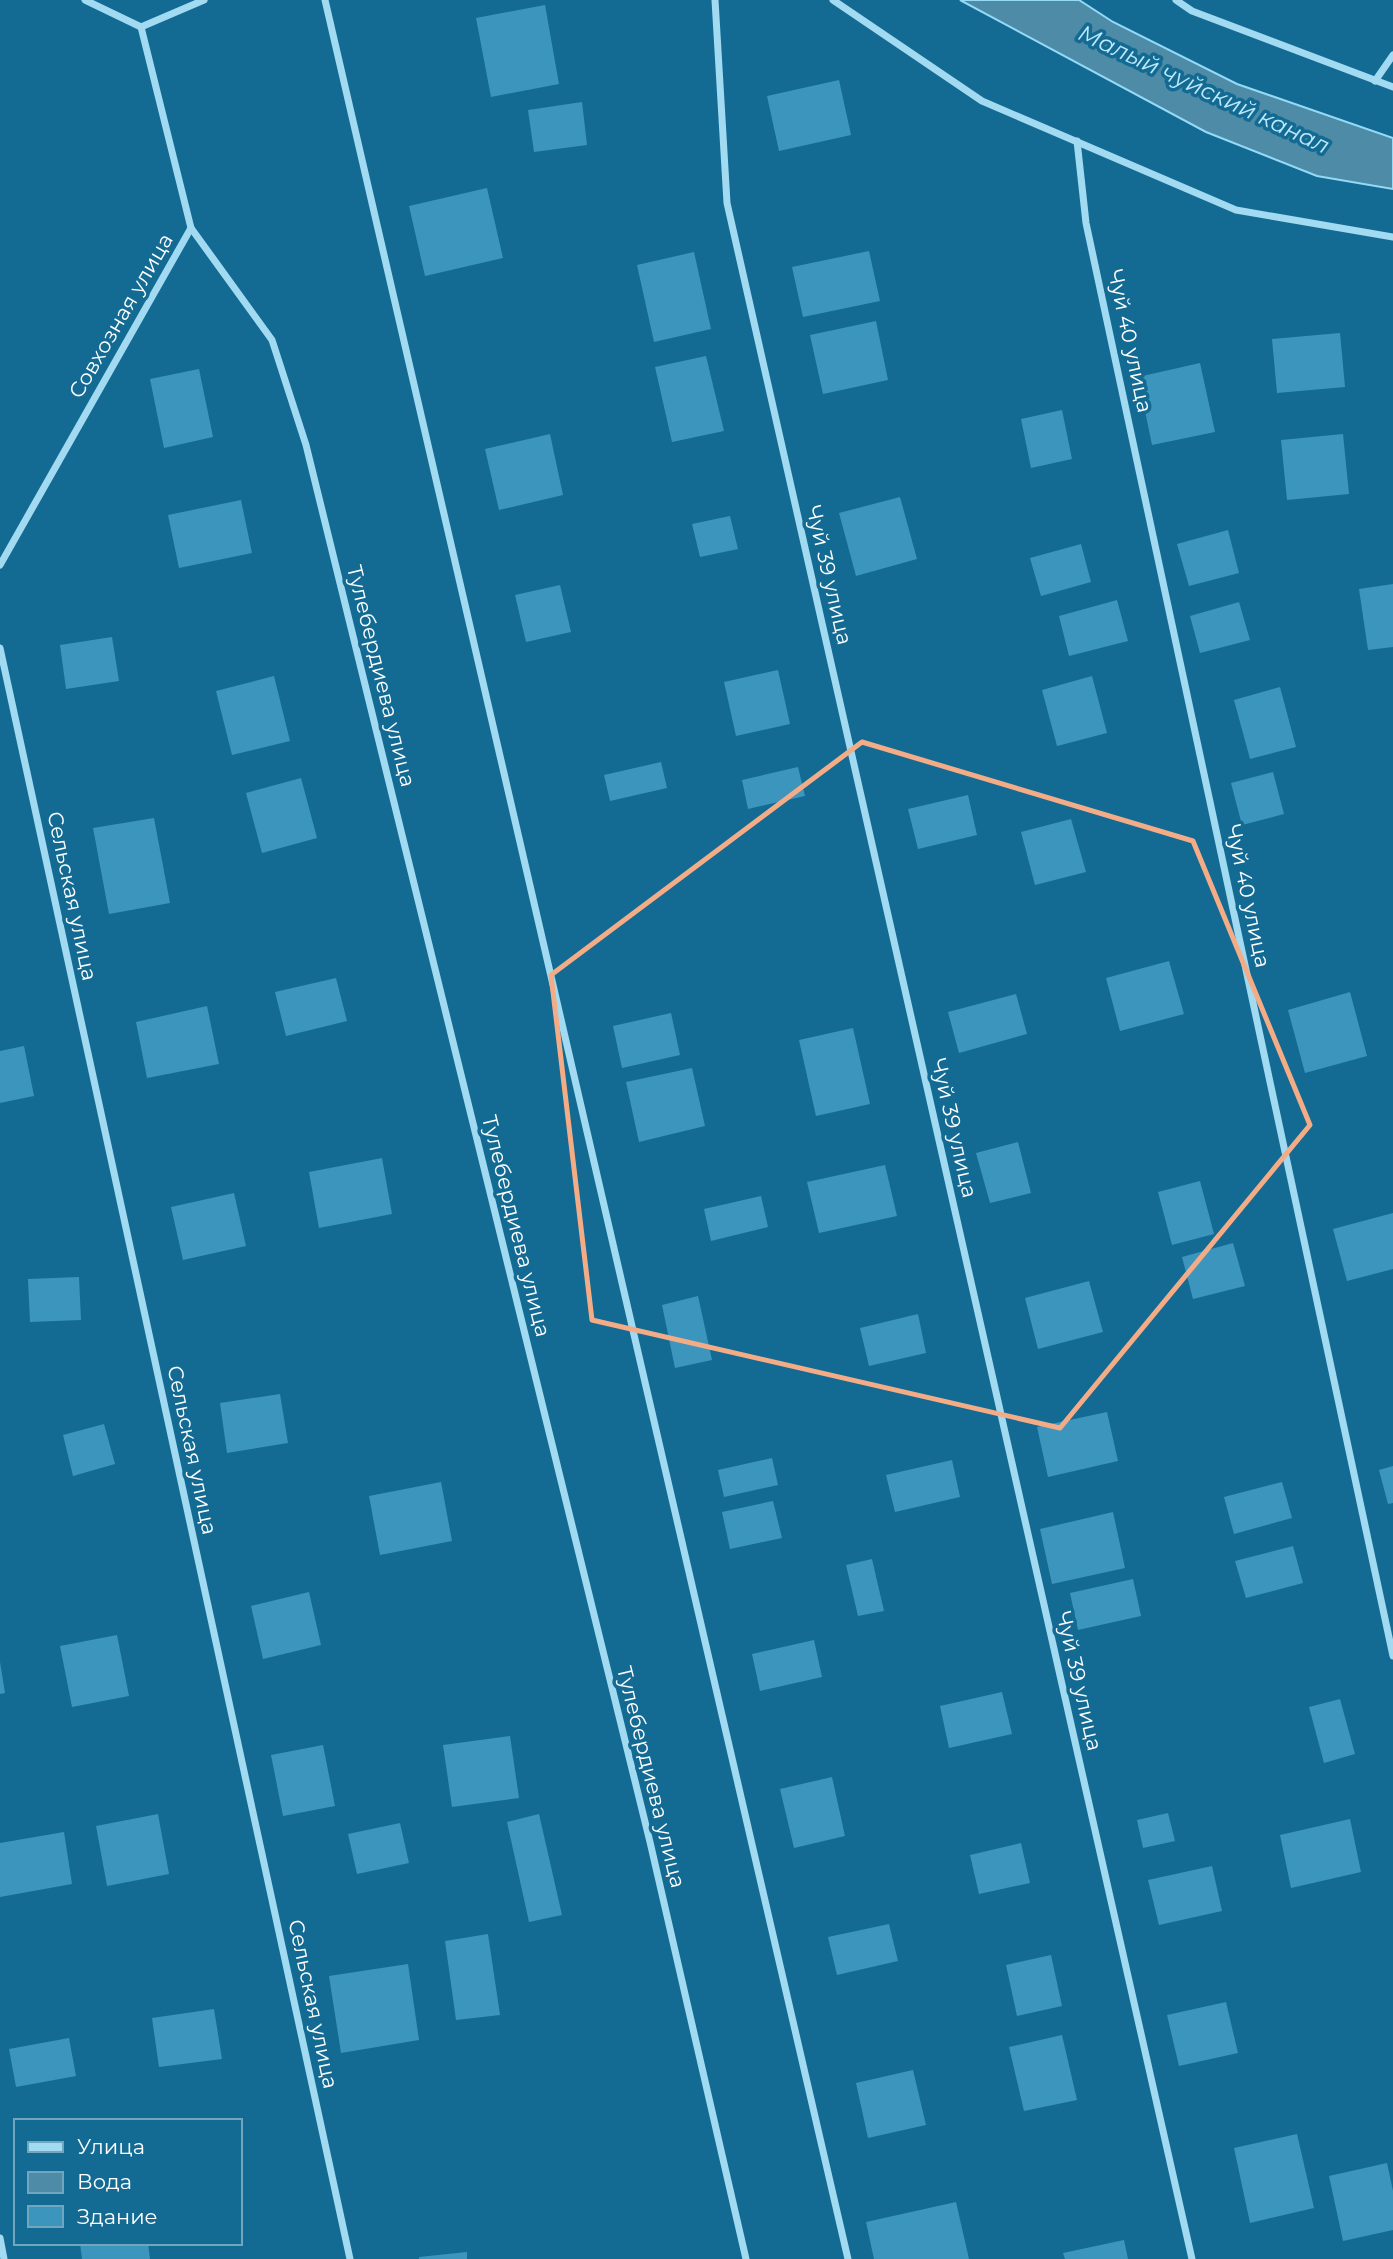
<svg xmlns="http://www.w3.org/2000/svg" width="1393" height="2259" font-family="Montserrat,sans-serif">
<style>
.water{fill:#4d8ba7;stroke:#94d9f6;stroke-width:2}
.building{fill:#3c95bd}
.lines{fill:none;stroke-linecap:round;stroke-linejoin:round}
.street{stroke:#a2daf2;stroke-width:7}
.marked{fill:none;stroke:#f4ac86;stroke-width:5;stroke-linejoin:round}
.labels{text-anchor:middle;stroke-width:7;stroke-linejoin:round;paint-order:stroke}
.street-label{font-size:21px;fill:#fff;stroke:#136b94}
.water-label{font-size:23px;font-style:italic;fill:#bee9fa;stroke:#136b94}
</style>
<rect width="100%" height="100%" fill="#136b94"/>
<polygon class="water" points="960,0 1079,0 1113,22 1237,84 1393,138 1393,189 1317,176 1206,132"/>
<g class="building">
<polygon points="545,5 559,84 491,97 476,18"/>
<polygon points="839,80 851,135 779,151 767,96"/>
<polygon points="582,102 587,145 534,152 528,110"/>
<polygon points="487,188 503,258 425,276 409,206"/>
<polygon points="869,251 880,301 803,317 792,267"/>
<polygon points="694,252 711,329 654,342 637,265"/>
<polygon points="876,321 888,380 823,394 810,335"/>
<polygon points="1340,333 1345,387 1277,393 1272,339"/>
<polygon points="706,356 724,431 672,442 655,367"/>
<polygon points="1200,363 1215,432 1152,445 1138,377"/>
<polygon points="199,369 213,437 164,448 150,379"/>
<polygon points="1062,410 1072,459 1031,468 1021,419"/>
<polygon points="550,434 563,495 499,510 485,449"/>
<polygon points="1343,434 1349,494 1287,500 1281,440"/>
<polygon points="900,497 917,559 856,576 839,513"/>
<polygon points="241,500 252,553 179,568 168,515"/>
<polygon points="730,516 738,549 700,557 692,524"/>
<polygon points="1228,530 1239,573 1189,586 1177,544"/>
<polygon points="1081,544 1091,582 1041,596 1030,558"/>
<polygon points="1393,584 1393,647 1368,650 1359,589"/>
<polygon points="560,585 571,632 526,642 515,595"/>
<polygon points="1117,600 1128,641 1069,656 1059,616"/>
<polygon points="1239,602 1250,640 1200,653 1190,616"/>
<polygon points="112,637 119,681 66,689 60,645"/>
<polygon points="778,670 790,724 736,736 724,682"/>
<polygon points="274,676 290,741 232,755 216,691"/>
<polygon points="1092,676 1107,733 1057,746 1042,690"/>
<polygon points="1280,687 1296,747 1250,759 1234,700"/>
<polygon points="661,762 667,788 610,801 604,775"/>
<polygon points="798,767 805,796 748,809 742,780"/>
<polygon points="1273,772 1284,814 1242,825 1231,783"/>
<polygon points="301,778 317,838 262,853 246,793"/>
<polygon points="968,795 977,835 918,849 908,809"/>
<polygon points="154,818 170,903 109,914 93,828"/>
<polygon points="1071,819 1086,872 1035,885 1021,832"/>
<polygon points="1169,961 1184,1014 1120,1031 1106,978"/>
<polygon points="336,978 347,1021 286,1036 275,992"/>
<polygon points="1350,992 1367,1056 1305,1073 1288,1010"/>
<polygon points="1016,994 1027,1034 959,1053 948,1012"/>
<polygon points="207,1006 219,1064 147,1078 136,1022"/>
<polygon points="671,1013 680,1055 622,1068 613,1026"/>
<polygon points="853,1028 870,1104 816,1116 799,1040"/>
<polygon points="24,1046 34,1096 0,1103 0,1051"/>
<polygon points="692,1068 705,1126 639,1142 626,1082"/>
<polygon points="1018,1142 1031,1193 990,1203 976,1153"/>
<polygon points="382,1158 392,1214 319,1228 309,1172"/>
<polygon points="885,1165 897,1216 819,1233 807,1182"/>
<polygon points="1200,1181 1214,1234 1172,1245 1158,1192"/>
<polygon points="234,1193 246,1246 183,1260 171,1207"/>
<polygon points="761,1196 768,1227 711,1241 704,1209"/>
<polygon points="1393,1213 1393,1269 1347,1281 1333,1229"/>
<polygon points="1233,1243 1245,1286 1193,1299 1182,1257"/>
<polygon points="79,1277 81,1320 30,1322 28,1279"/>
<polygon points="1089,1281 1103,1332 1038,1349 1025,1298"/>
<polygon points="698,1296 712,1360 675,1368 662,1305"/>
<polygon points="918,1314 926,1353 869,1366 860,1328"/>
<polygon points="280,1394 288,1443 227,1453 220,1403"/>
<polygon points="1107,1412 1118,1461 1048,1477 1037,1427"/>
<polygon points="104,1424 115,1464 73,1476 63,1435"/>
<polygon points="772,1458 778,1485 724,1497 718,1470"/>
<polygon points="952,1460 960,1497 895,1512 886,1475"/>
<polygon points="1393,1466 1393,1503 1388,1504 1379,1470"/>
<polygon points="441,1482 452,1541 380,1555 369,1496"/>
<polygon points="1282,1482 1292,1518 1234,1534 1224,1497"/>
<polygon points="773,1501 782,1538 730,1549 722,1512"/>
<polygon points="1113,1512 1125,1568 1052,1584 1040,1529"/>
<polygon points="1293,1546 1303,1583 1246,1598 1235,1561"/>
<polygon points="872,1559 884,1611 858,1616 846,1565"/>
<polygon points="1133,1579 1141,1616 1078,1630 1070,1593"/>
<polygon points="309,1592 321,1645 263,1659 251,1606"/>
<polygon points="117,1635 129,1696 72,1707 60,1646"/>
<polygon points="814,1640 822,1677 760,1691 752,1654"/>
<polygon points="0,1662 5,1693 0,1694"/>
<polygon points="1002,1692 1012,1734 949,1748 940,1706"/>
<polygon points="1340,1699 1355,1754 1324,1763 1309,1707"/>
<polygon points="510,1736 519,1798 452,1807 443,1745"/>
<polygon points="323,1745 335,1806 283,1816 271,1755"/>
<polygon points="832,1777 845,1836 794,1848 780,1789"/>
<polygon points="1168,1813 1175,1841 1143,1848 1137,1820"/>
<polygon points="158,1814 169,1874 107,1886 96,1826"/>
<polygon points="539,1814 562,1915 529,1922 507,1822"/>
<polygon points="1350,1819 1361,1872 1291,1888 1280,1835"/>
<polygon points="400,1823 409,1863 357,1874 348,1834"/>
<polygon points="64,1832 72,1884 0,1897 0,1843"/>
<polygon points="1021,1843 1030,1883 979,1894 970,1855"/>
<polygon points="1212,1866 1222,1911 1159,1925 1148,1880"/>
<polygon points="889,1924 898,1961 837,1975 828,1937"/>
<polygon points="488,1934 500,2015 456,2020 445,1941"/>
<polygon points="1051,1955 1062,2006 1017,2016 1006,1965"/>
<polygon points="408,1964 419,2040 341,2053 329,1976"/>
<polygon points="1226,2002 1238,2053 1179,2066 1167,2015"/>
<polygon points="214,2009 222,2059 159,2067 152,2018"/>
<polygon points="1062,2035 1077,2100 1024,2111 1009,2047"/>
<polygon points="69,2038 76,2076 16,2087 9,2049"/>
<polygon points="913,2070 926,2125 868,2138 856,2083"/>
<polygon points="1297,2134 1314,2208 1250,2223 1234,2148"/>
<polygon points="1387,2163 1393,2191 1393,2230 1343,2241 1329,2176"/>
<polygon points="956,2202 969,2259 874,2259 866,2222"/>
<polygon points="1124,2240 1128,2259 1065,2259 1063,2253"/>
<polygon points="80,2243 148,2243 150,2259 82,2259"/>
<polygon points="467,2252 467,2259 419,2259 419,2257"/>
</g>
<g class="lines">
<g class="street">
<polyline points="85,0 141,27 204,0"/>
<polyline points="325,0 848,2259"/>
<polyline points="715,0 727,203 1192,2259"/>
<polyline points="833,0 982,101 1236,210 1393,237"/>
<polyline points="1176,0 1192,11 1393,87"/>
<polyline points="1375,81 1393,55"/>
<polyline points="1077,141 1086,223 1393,1656"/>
<polyline points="191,228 272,340 306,445 650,1842 746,2259"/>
<polyline points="0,565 191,228 141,27"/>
<polyline points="0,648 350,2259"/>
<polyline points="0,2238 4,2259"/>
</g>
</g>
<path class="marked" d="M 862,742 L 1193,841 L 1310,1125 L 1060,1428 L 592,1320 L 551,975 Z"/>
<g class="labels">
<g class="street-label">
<text transform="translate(121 316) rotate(-60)" y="7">Совхозная улица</text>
<text transform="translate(1130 341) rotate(78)" y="7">Чуй 40 улица</text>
<text transform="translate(829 575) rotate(77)" y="7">Чуй 39 улица</text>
<text transform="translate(381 676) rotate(76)" y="7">Тулебердиева улица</text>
<text transform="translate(72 896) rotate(78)" y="7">Сельская улица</text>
<text transform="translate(1248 896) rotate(78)" y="7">Чуй 40 улица</text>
<text transform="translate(954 1128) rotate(77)" y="7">Чуй 39 улица</text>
<text transform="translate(516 1226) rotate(76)" y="7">Тулебердиева улица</text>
<text transform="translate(192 1450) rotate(78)" y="7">Сельская улица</text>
<text transform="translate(1079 1681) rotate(77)" y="7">Чуй 39 улица</text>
<text transform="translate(651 1777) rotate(76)" y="7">Тулебердиева улица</text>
<text transform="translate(313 2004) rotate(78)" y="7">Сельская улица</text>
</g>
<g class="water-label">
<text transform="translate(1204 89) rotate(25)" y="8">Малый чуйский канал</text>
</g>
</g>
<rect x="14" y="2119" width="228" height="126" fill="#136b94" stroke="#71a6bf" stroke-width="2"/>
<rect x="28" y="2142" width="35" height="10" fill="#a2daf2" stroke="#71a6bf" stroke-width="2"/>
<text x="77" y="2154" font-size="21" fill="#ffffff">Улица</text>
<rect x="28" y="2172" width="35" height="21" fill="#4d8ba7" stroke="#71a6bf" stroke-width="2"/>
<text x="77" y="2189" font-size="21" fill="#ffffff">Вода</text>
<rect x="28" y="2206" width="35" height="21" fill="#3c95bd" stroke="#71a6bf" stroke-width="2"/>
<text x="77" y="2224" font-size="21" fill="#ffffff">Здание</text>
</svg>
